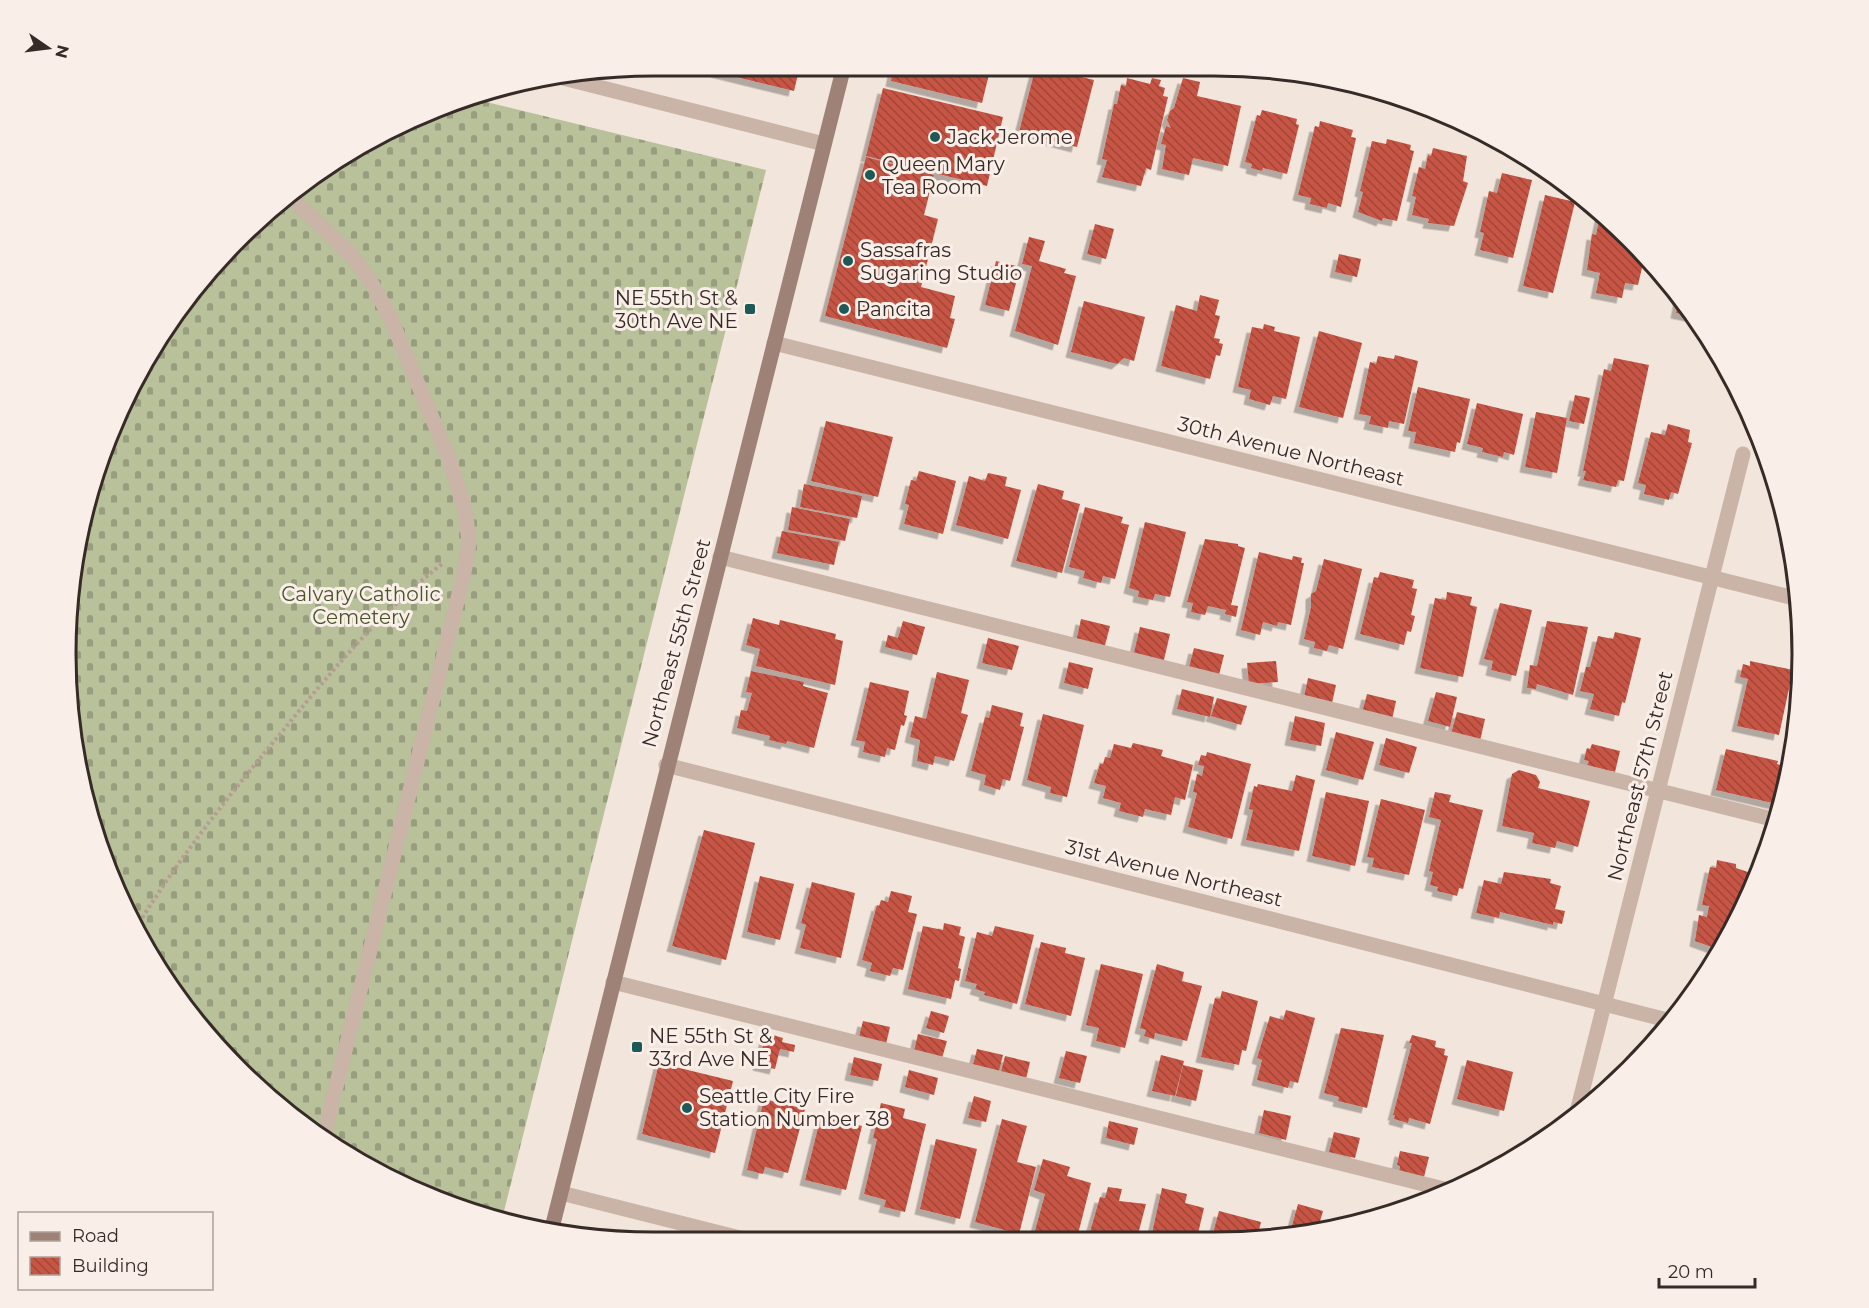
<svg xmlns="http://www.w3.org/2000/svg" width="1869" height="1308" font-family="Montserrat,sans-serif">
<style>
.cemetery{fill:url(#cemetery-stones)}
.building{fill:url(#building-back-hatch);filter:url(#shadow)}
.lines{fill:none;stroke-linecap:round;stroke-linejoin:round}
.path{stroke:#b69d91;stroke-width:4;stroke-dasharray:3 3;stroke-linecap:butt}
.lane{stroke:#cab3a7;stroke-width:15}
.street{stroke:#cab3a7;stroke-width:15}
.secondary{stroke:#9e8278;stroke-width:15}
.poi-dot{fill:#1d5956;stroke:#faefe8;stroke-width:2}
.labels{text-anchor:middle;stroke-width:6;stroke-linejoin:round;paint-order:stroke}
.poi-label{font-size:20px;fill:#372b28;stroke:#faefe8;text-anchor:start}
.street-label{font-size:20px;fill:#372b28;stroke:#faefe8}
.park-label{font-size:20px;fill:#4a552b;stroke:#faefe8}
.rim{fill:none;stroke:#372b28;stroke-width:3}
</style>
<defs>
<pattern id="cemetery-stones" width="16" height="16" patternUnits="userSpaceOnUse" patternTransform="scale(1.5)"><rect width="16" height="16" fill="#b9c19b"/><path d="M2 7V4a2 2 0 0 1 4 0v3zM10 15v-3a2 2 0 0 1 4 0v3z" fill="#979d7e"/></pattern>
<pattern id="building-back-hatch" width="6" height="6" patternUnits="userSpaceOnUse" patternTransform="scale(1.5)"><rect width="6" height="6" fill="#c75544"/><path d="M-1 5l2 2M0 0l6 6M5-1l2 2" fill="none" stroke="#a24739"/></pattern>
<filter id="shadow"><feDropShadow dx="-5.5" dy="5.5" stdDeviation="0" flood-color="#0004"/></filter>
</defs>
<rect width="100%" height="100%" fill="#f2e5db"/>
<polygon class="cemetery" points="474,99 766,170 502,1219 429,1197 327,1143 238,1070 127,914 77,768 71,578 111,429 212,267 328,165"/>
<g class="building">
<polygon points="718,66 800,66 794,91 716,72"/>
<polygon points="894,66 991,66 982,103 891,81"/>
<polygon points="1036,66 1094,80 1077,147 1019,132"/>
<polygon points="1127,78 1150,84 1152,78 1161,80 1159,86 1165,88 1163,96 1168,97 1151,170 1146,168 1141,186 1102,177 1107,160 1102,159 1114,104 1117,104 1121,85 1126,86"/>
<polygon points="1183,78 1200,82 1197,96 1241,106 1228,166 1193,158 1189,175 1162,169 1166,145 1161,144 1166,126 1171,128 1167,120 1170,111 1174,108"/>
<polygon points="883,88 1003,117 987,186 866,156"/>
<polygon points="1262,110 1297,119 1296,124 1299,125 1287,174 1263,168 1262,171 1251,168 1252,164 1245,162 1257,115 1260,116"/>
<polygon points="1320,121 1353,130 1351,137 1356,138 1341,207 1328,203 1327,208 1310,204 1311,198 1298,195 1315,126 1319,127"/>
<polygon points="1387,139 1411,145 1410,150 1414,151 1397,221 1383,218 1382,221 1358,212 1363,192 1360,191 1372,141 1386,144"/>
<polygon points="1433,148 1467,156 1463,181 1468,183 1454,226 1428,223 1429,219 1412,215 1416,197 1412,196 1419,167 1425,169 1428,155 1431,156"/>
<polygon points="866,157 934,175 924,215 938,219 921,287 955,296 950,318 955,319 947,348 825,316"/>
<polygon points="1502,173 1532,180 1513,258 1480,250 1484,233 1480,232 1489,191 1497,193"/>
<polygon points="1545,195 1575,202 1553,293 1523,286"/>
<polygon points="1601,212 1631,238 1645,255 1638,285 1625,283 1622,298 1596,293 1600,273 1587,270 1592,234 1596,235"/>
<polygon points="1095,224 1114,229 1106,259 1087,254"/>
<polygon points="1029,237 1045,241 1039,261 1066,269 1064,273 1076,276 1058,345 1015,331 1032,266 1022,264"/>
<polygon points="1339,254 1361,259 1357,277 1335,272"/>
<polygon points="996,261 1020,267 1009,311 985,305"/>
<polygon points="1200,295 1219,300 1215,315 1220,316 1214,338 1220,339 1219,343 1223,344 1220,356 1216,355 1210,379 1161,366 1176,305 1197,311"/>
<polygon points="1679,297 1695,317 1676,313"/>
<polygon points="1084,301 1145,317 1134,361 1124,358 1117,364 1071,352"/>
<polygon points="1264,324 1275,327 1274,331 1300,337 1286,399 1273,396 1270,405 1249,399 1251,390 1238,387 1252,327 1263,329"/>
<polygon points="1319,331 1362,343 1343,418 1299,407"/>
<polygon points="1395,355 1418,361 1404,424 1389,421 1388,428 1369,424 1371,416 1359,414 1370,362 1376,364 1378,356 1394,359"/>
<polygon points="1614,358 1649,365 1624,481 1618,480 1616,487 1583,480 1586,471 1583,471 1604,369 1611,371"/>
<polygon points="1418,387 1470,399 1460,443 1457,442 1455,452 1414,443 1416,432 1408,431"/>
<polygon points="1575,395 1590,398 1584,424 1569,421"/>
<polygon points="1477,403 1523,414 1514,455 1504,452 1503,457 1482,452 1483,448 1467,444"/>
<polygon points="1536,412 1567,418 1557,473 1525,467"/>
<polygon points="826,421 893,437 878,497 811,481"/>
<polygon points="1668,424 1690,430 1688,442 1692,443 1678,494 1671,492 1669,500 1644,494 1646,485 1638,483 1651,432 1665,435"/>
<polygon points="919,471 956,481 943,534 904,524 909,505 905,504 911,480 916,481"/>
<polygon points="988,473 1007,477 1005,486 1021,490 1008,539 956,525 969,476 985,481"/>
<polygon points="804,484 862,496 857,518 800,507"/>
<polygon points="1038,484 1064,491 1062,499 1080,504 1062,573 1016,561"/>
<polygon points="792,507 850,519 845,541 788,530"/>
<polygon points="1085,507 1123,517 1121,523 1129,525 1115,579 1103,576 1101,583 1083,578 1085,571 1069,567"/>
<polygon points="1145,522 1186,532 1170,597 1155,594 1153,600 1138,597 1139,591 1129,588"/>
<polygon points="782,531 839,542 834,565 777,553"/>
<polygon points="1205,539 1238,544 1238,546 1245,548 1231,605 1238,606 1236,617 1225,614 1226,610 1208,606 1205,615 1191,612 1193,603 1187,602"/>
<polygon points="1259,552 1292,560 1293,556 1302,558 1301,563 1304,563 1291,625 1278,622 1277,626 1263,622 1260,635 1241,630"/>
<polygon points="1324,559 1362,569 1343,649 1329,645 1327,651 1314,648 1315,642 1304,639 1311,607 1311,594 1316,591"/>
<polygon points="1380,572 1414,580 1412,588 1417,589 1411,615 1415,616 1411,632 1407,631 1404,645 1360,634 1374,577 1378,578"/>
<polygon points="1447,592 1472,597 1470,605 1477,607 1463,677 1420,668 1435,598 1446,600"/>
<polygon points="1500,603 1532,610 1516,676 1491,670 1493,661 1484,659"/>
<polygon points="753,618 779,625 780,620 836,634 835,639 843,641 835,685 756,666 760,649 746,645"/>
<polygon points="1081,619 1110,626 1104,649 1076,642"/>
<polygon points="903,621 925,627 917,655 885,647 888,635 898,638"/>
<polygon points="1547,621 1588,627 1573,695 1537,684 1536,689 1527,688 1530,665 1537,666"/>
<polygon points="1140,627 1170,634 1163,664 1133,657"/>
<polygon points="1615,632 1641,638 1625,703 1622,702 1619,716 1590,709 1594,694 1580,691 1586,667 1590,667 1598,636 1613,639"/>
<polygon points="988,638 1019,646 1012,670 982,663"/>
<polygon points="1194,648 1224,655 1219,675 1189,667"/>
<polygon points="1276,661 1278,682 1249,684 1247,663"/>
<polygon points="1750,661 1793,670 1779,735 1737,726 1748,679 1740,677 1743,664 1750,666"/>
<polygon points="1069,662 1093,668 1088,689 1064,683"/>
<polygon points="751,671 804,682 803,686 828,693 814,748 787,741 786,744 769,740 770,736 737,728 741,710 747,711 752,693 746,692"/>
<polygon points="937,672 969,680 961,713 968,715 954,761 935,756 933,765 917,761 920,740 910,737 915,716 926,719"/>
<polygon points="1308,678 1336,685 1332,703 1304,697"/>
<polygon points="870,682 909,691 904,715 907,716 904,726 901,725 895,750 887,748 885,757 863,752 865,742 856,740"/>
<polygon points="1182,689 1214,697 1210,717 1177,709"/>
<polygon points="1436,692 1457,697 1450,727 1428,721"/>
<polygon points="1367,694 1396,701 1392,720 1362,713"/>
<polygon points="1217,698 1247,706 1241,725 1211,716"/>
<polygon points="992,705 1023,713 1020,726 1024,727 1010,781 1003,779 1000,790 984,785 986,775 971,771 985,717 989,718"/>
<polygon points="1457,712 1485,719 1480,741 1451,734"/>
<polygon points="1043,714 1084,725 1067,797 1050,793 1051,787 1027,780"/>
<polygon points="1295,716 1325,723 1321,746 1290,740"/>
<polygon points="1336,732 1374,742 1363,780 1326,770"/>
<polygon points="1386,738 1417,747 1409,773 1379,765"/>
<polygon points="1133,743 1163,750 1161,756 1193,765 1185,800 1175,797 1171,815 1145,809 1143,817 1119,811 1121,803 1103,798 1106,786 1094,783 1100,764 1103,764 1105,757 1110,758 1114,744 1131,748"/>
<polygon points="1592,744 1620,751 1615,772 1587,765 1589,761 1584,760 1587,748 1590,749"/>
<polygon points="1726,749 1778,761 1777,764 1792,768 1781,805 1716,790"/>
<polygon points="1207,752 1251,764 1232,839 1188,827 1197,793 1193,792 1197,774 1202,776 1204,766 1198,765 1201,755 1206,756"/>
<polygon points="1519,770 1536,775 1540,782 1538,788 1590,801 1578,847 1557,841 1555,848 1532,843 1534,833 1502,826 1512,774"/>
<polygon points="1296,775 1315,780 1299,851 1246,840 1253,810 1249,809 1254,786 1257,787 1258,784 1292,791"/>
<polygon points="1326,792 1369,801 1355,866 1312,856"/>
<polygon points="1435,792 1451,795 1449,802 1483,810 1463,889 1459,888 1457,896 1437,891 1438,887 1430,885 1433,872 1429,871 1441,820 1429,817"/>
<polygon points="1381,799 1425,810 1409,875 1372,867 1374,858 1367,857"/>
<polygon points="704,830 755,843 726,960 672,946"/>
<polygon points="1717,860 1736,864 1736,868 1751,873 1745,905 1720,950 1695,941 1699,915 1707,917 1709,906 1702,905 1710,867 1716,868"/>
<polygon points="1504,872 1551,879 1550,883 1561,886 1555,909 1565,911 1562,924 1553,922 1553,925 1500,912 1499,918 1476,913 1484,880 1501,884"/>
<polygon points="760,876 794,884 780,940 747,932"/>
<polygon points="812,882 855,893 841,958 800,948 806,925 801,923"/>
<polygon points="891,891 912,896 908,912 917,914 903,970 893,968 890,976 870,971 872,963 862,960 877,905 879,906 881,900 888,902"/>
<polygon points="944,923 961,927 959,935 965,937 958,968 961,969 959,981 955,980 951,999 908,989 923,926 943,930"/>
<polygon points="995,926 1034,935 1017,1004 984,995 985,992 975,989 977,984 965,981 977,932 992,936"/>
<polygon points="1041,942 1066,948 1065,953 1085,958 1071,1016 1025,1004"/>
<polygon points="1101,964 1143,974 1125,1048 1096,1041 1099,1028 1086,1025"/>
<polygon points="1157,964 1184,972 1182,981 1202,986 1187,1041 1155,1033 1154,1039 1144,1036 1146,1030 1140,1028"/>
<polygon points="1222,991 1258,1001 1246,1051 1242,1050 1239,1065 1201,1057 1215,998 1220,999"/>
<polygon points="1286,1010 1315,1018 1298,1083 1290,1081 1288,1088 1257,1080 1262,1060 1257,1058 1270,1016 1283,1020"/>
<polygon points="931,1011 949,1016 944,1033 926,1028"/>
<polygon points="863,1021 890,1027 886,1044 859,1037"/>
<polygon points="1341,1028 1384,1035 1367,1108 1338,1101 1339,1097 1324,1093"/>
<polygon points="766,1033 783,1038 782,1042 795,1045 794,1052 780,1049 775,1069 758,1065"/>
<polygon points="918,1034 947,1041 942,1058 914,1051"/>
<polygon points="1412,1035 1436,1041 1435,1047 1445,1049 1444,1055 1448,1056 1430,1124 1409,1118 1408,1123 1394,1119 1395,1115 1393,1115 1412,1043 1409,1043"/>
<polygon points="977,1049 1003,1055 999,1071 973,1065"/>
<polygon points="1066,1051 1087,1056 1080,1083 1059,1078"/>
<polygon points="1161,1055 1184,1061 1175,1096 1152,1091"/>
<polygon points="1005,1056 1030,1062 1026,1079 1001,1072"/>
<polygon points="854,1057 882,1064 878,1081 850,1075"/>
<polygon points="1467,1060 1513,1072 1504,1111 1457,1099"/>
<polygon points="659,1063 733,1081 715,1153 642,1134"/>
<polygon points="1183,1065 1203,1070 1196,1101 1176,1096"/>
<polygon points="909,1070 938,1078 934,1095 905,1087"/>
<polygon points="974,1096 991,1101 986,1122 968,1118"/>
<polygon points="764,1099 805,1109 788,1173 765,1167 763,1174 747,1170"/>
<polygon points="881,1103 905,1109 903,1118 926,1124 905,1212 884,1207 886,1200 864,1194 877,1139 873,1138"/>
<polygon points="1264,1110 1291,1116 1286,1140 1259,1133"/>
<polygon points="821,1116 862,1126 846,1190 805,1180"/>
<polygon points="1002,1119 1027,1126 1017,1162 1036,1167 1019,1234 975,1222"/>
<polygon points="1109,1121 1138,1128 1134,1145 1106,1138"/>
<polygon points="1334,1132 1360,1138 1355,1158 1329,1152"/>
<polygon points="936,1139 977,1149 960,1219 920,1209"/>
<polygon points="1400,1151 1429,1157 1424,1177 1399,1172 1400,1166 1397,1165"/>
<polygon points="1043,1159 1070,1167 1067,1176 1091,1183 1076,1242 1032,1242 1045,1194 1034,1190"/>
<polygon points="1108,1187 1122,1189 1119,1201 1146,1204 1136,1242 1084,1240 1086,1231 1090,1232 1100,1197 1105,1198"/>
<polygon points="1162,1188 1187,1194 1185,1203 1204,1208 1196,1242 1150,1242"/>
<polygon points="1298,1204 1323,1211 1317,1232 1277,1236 1278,1230 1290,1233"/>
<polygon points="1219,1211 1261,1222 1257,1238 1208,1242 1209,1236 1212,1237"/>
</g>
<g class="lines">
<path class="path" d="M 136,928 C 178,859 230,794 281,733 C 330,673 381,611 442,564"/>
<g class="lane">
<polyline points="291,197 352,256 370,280 391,319 450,461 466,514 469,544 463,578 323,1139"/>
<polyline points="720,557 1776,820"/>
<polyline points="613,982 1448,1190"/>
</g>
<g class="street">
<polyline points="563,78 824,144"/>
<polyline points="774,343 1798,599"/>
<polyline points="666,765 1671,1021"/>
<polyline points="1578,1108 1743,454"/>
<polyline points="561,1193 756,1242"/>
</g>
<polyline class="secondary" points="551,1232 844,66"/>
</g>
<g class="poi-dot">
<circle cx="935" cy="137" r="6"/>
<circle cx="870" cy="175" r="6"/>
<circle cx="848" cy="261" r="6"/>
<rect x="744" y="303" width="12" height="12" rx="3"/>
<circle cx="844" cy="309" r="6"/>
<rect x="631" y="1041" width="12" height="12" rx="3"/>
<circle cx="687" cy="1108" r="6"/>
</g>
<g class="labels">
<g class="poi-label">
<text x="947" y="144">Jack Jerome</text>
<text x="882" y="171">Queen Mary<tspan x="882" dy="23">Tea Room</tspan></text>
<text x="860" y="257">Sassafras<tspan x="860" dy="23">Sugaring Studio</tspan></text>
<text x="738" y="305" text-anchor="end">NE 55th St &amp;<tspan x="738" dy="23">30th Ave NE</tspan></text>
<text x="856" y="316">Pancita</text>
<text x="649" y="1043">NE 55th St &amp;<tspan x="649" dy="23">33rd Ave NE</tspan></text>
<text x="699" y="1103">Seattle City Fire<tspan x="699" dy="23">Station Number 38</tspan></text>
</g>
<g class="street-label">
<text transform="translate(1291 451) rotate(14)" y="7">30th Avenue Northeast</text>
<text transform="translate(676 643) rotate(-75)" y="7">Northeast 55th Street</text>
<text transform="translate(1640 776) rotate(-76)" y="7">Northeast 57th Street</text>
<text transform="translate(1174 873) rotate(14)" y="7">31st Avenue Northeast</text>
</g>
<g class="park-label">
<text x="361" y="601">Calvary Catholic<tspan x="361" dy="23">Cemetery</tspan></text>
</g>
</g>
<path d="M0 0H1869V1308H0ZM654 76H1214A578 578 0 0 1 1792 654V654A578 578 0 0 1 1214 1232H654A578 578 0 0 1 76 654V654A578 578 0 0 1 654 76Z" fill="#faefe8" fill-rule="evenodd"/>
<path class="rim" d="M654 76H1214A578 578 0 0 1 1792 654V654A578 578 0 0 1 1214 1232H654A578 578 0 0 1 76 654V654A578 578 0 0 1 654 76Z"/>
<rect x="18" y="1212" width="195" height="78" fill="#faefe8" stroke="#aca19b" stroke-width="1.5"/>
<rect x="30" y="1232" width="30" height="9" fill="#9e8278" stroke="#aca19b" stroke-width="1.5"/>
<text x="72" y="1242" font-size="18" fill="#372b28">Road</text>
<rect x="30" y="1257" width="30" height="18" fill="url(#building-back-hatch)" stroke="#aca19b" stroke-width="1.5"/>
<text x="72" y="1272" font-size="18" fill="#372b28">Building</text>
<g transform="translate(48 48) rotate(104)" stroke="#faefe8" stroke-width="4.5" paint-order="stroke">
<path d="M0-4.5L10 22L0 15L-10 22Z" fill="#372b28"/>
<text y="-9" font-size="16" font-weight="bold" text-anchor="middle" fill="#372b28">N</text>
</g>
<path d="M1659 1278v9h96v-9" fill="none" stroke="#372b28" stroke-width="3"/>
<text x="1668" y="1278" font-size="18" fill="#372b28" stroke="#faefe8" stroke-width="4.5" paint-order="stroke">20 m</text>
</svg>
